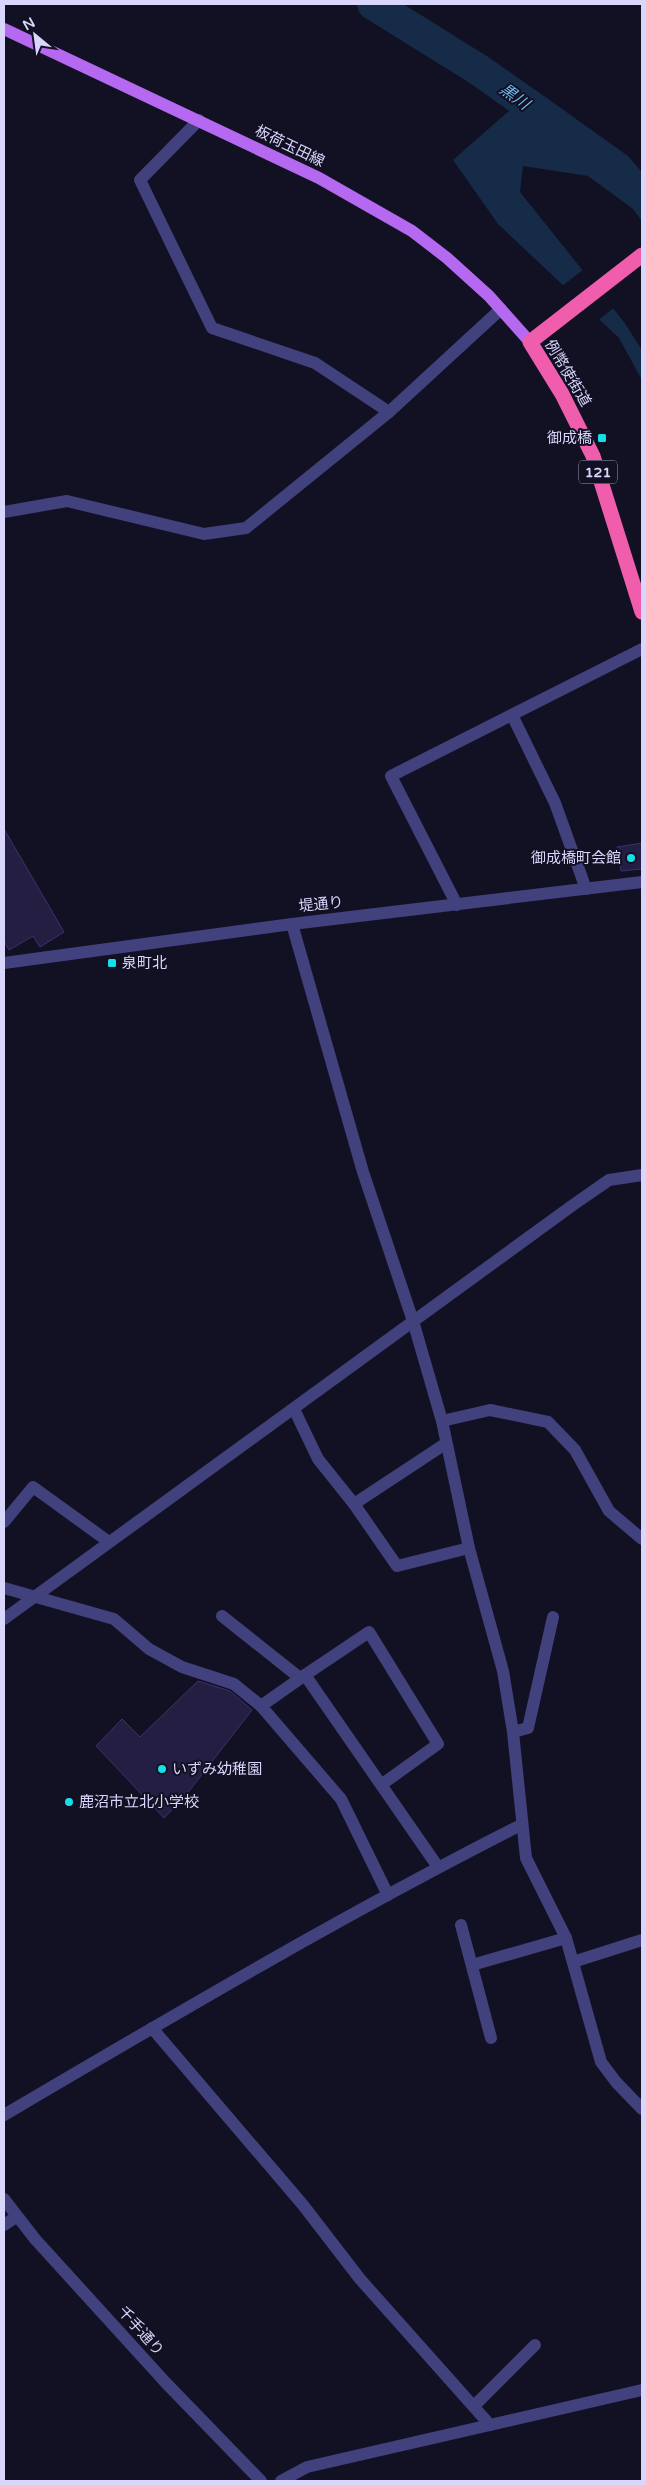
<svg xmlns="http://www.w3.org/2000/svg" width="646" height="2485" font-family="'Varela Round','Noto Sans JP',sans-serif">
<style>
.water{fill:#152b48}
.pier{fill:#121023}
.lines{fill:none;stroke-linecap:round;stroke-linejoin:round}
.river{stroke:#152b48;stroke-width:32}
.building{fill:#231e42;stroke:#3a326b}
.minor{stroke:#40417d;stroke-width:12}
.major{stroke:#b568f0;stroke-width:12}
.highway{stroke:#ef5dac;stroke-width:15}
.poi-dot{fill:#16dfe7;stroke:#121023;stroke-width:2}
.labels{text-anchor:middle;stroke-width:4;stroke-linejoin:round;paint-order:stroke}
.shield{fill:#121023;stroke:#9d9bba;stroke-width:1}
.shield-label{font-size:14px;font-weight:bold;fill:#d8d6fb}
.street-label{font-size:15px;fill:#d8d6fb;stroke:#121023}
.poi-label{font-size:15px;fill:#d8d6fb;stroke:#121023;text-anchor:start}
.water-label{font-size:16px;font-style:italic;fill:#6ebcf1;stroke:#121023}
</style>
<rect width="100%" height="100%" fill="#121023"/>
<polygon class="water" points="534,89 628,156 642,172 642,221 633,209 588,176 523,166 520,192 624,322 642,350 642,380 619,338 498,224 453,160"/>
<polygon class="pier" points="584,269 615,307 597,321 561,287"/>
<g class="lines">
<polyline class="river" points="373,4 479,70 557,125"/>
</g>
<g class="building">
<polygon points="4,829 64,932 40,947 33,936 9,950 4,941"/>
<polygon points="642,843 642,869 621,871 617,847"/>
<polygon points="198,1681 230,1691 252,1710 186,1795 164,1818 96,1746 122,1719 140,1737"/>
</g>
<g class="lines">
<g class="minor">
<polyline points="199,120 140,180 212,328 315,363 389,412"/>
<polyline points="4,512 67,501 204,534 246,528 389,412 501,309"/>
<polyline points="512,715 555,803 586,889"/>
<polyline points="457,905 391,776 642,649"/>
<polyline points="292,924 363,1172 413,1321 442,1421 469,1548 503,1671 513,1732 526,1858 566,1938 601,2062 616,2082 642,2109"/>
<polyline points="4,963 292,924 642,882"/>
<polyline points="294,1409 318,1459 354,1504"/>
<polyline points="442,1421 490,1410 548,1422 575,1450 609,1511 642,1539"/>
<polyline points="445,1444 354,1504 397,1566 469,1548"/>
<polyline points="4,1522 33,1487 109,1542"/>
<polyline points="4,1588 114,1619 149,1649 182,1667 234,1684 261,1706 341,1799 388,1895"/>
<polyline points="222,1616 300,1678"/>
<polyline points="4,1619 573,1205 609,1180 642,1175"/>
<polyline points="261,1706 305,1675"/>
<polyline points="513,1732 528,1728 553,1617"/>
<polyline points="381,1785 438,1744 369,1632 305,1675 438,1867"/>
<polyline points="461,1925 491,2038"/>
<polyline points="573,1962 642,1940"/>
<polyline points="472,1965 566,1938"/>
<polyline points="152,2028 303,2205 360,2279 490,2425"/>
<path d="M 4,2115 C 174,2015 345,1914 521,1825"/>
<polyline points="4,2199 35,2239 166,2383 261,2481"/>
<polyline points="4,2225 16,2217"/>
<polyline points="474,2406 535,2345"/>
<polyline points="281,2481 307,2467 642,2390"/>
</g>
<polyline class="major" points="4,29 319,178 412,231 447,258 489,296 530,342"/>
<polyline class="highway" points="642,255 530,342 562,394 593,456 642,612"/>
</g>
<g class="poi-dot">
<rect x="597" y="433" width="10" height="10" rx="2.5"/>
<circle cx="631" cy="858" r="5"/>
<rect x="107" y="958" width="10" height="10" rx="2.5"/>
<circle cx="162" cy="1769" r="5"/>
<circle cx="69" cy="1802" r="5"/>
</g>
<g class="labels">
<rect class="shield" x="579" y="460.5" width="38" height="23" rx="4"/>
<g class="shield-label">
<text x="598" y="477">121</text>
</g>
<g class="street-label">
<text transform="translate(290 146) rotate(26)" y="5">板荷玉田線</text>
<text transform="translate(568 373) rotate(59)" y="5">例幣使街道</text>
<text transform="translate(321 904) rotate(-6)" y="5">堤通り</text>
<text transform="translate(141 2331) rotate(48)" y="5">千手通り</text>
</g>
<g class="poi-label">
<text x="592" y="443" text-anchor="end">御成橋</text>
<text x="621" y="863" text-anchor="end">御成橋町会館</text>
<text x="122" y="968">泉町北</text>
<text x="172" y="1774">いずみ幼稚園</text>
<text x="79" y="1807">鹿沼市立北小学校</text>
</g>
<g class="water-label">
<text transform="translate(515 96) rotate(36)" y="6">黒川</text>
</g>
</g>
<rect width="646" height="2485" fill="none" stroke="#d8d6fb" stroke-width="10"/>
<g transform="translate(35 35) rotate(331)" stroke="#121023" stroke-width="4" paint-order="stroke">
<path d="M0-4L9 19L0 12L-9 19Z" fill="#d8d6fb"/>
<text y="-8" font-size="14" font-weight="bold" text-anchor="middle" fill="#d8d6fb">N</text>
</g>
</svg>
